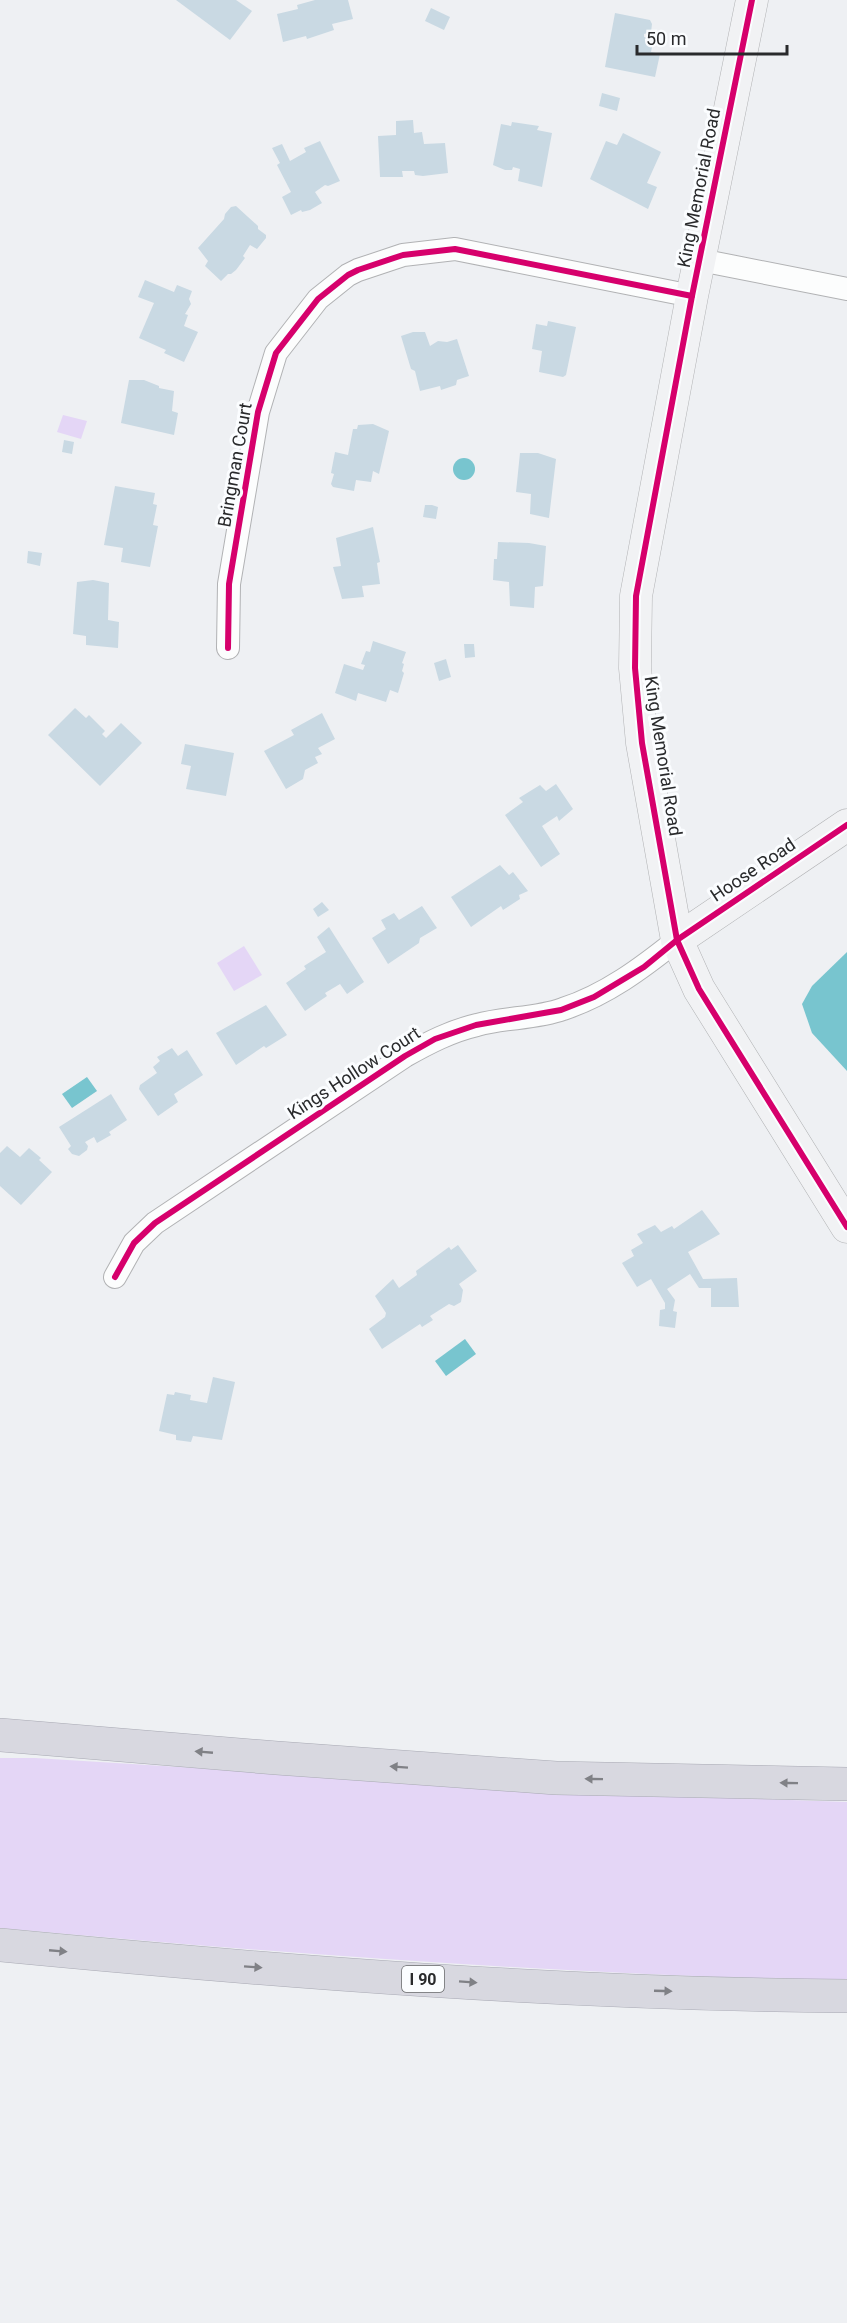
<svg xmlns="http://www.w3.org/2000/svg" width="847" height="2323" font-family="Roboto,sans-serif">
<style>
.green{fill:#e4d6f6}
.water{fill:#78c5cf}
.building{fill:#c9d9e3}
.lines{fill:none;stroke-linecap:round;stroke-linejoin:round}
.street-casing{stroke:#b1b2b4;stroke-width:24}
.secondary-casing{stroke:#b1b2b4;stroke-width:33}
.highway-casing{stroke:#a8a9b3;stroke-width:34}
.street{stroke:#fcfdfd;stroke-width:22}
.secondary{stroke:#f1f2f4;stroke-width:32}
.highway{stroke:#d8d8e0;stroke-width:33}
.cycleway-casing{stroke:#fbfdff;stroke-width:10}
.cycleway{stroke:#d6006c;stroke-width:6}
.oneway{fill:#808186}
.labels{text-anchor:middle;stroke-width:6;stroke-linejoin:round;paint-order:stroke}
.shield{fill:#fbfdff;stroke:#68696b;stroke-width:1.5}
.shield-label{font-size:16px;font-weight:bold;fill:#292a2c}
.street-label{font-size:18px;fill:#292a2c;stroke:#fbfdff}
</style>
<rect width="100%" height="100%" fill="#eef0f3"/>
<g class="green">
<polygon points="63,415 87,421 81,439 57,432"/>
<polygon points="244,946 262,975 234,991 217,963"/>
<path d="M 0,1758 L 35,1758 L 598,1793 L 847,1802 L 847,1981 C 564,1974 282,1954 0,1928 Z"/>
</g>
<g class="water">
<circle cx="464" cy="469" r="11"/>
<polygon points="847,952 847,1071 812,1033 802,1004 812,986"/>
<polygon points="87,1077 97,1091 72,1108 62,1094"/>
<polygon points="465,1339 476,1354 446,1376 435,1361"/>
</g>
<g class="building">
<polygon points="176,0 236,0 252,11 230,40"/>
<polygon points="315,0 348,0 353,19 332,24 334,30 307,39 306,36 283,42 277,14 298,9 297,5"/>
<polygon points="431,8 450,17 444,30 425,21"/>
<polygon points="615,13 650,20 652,24 651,32 644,34 644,37 649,38 648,41 653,42 651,52 660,54 655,77 605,67"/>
<polygon points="602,93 620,98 617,111 599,106"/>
<polygon points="413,120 414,133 422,132 424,144 445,143 448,173 423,176 415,175 414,171 402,171 403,177 380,177 378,136 396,135 396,121"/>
<polygon points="512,122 539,126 537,130 552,133 542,187 518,181 520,169 513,167 512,170 505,170 493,165 501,124 511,126"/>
<polygon points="623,133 661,152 647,183 657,187 648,209 590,179 606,141 617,145"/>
<polygon points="320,141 340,181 328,186 325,185 315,192 322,203 310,210 302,212 301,210 291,215 282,197 291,192 277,165 280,163 272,148 282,144 290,161 306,152 304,148"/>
<polygon points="236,206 258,226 258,229 266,235 266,238 257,249 250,245 243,256 245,258 236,270 231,274 228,274 221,281 205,266 208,261 198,248 224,219 225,214 231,207"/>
<polygon points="145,280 174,292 177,285 192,291 189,299 191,304 185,314 188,315 184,326 198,332 184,362 164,353 166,350 139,338 154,303 138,297"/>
<polygon points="548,321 576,327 566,375 563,377 539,372 542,351 532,349 536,324 547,326"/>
<polygon points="413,332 425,332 430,346 438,341 447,342 457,339 469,376 457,380 456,385 441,390 440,386 420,391 415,371 411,369 401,336"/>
<polygon points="129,380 144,380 159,386 159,388 174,391 172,411 178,413 174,435 121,423"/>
<polygon points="373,424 389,431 379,474 373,471 371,482 356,480 354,491 333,487 331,484 334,474 331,473 335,452 348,455 353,429 357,429 358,425"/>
<polygon points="64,440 74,442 72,454 62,452"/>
<polygon points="520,453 538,453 556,459 549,518 530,514 531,494 516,492"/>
<polygon points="115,486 155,493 153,504 157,505 153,525 158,526 150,567 121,562 123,548 104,545"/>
<polygon points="425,505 432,505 438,507 436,519 423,517"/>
<polygon points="373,527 380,562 377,563 380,584 362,586 364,597 342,599 333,567 341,566 336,538"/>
<polygon points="498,542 529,543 546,546 543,586 535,587 534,608 510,606 509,582 493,580 494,559 497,559"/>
<polygon points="28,551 42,553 40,566 27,563"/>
<polygon points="93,580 109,583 108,620 119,622 118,648 86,645 86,636 73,634 77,582"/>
<polygon points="373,641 406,652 402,663 404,664 402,671 404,673 398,693 390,690 386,702 358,693 356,701 335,693 344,664 363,670 365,665 361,664 366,651 370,652"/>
<polygon points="464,644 474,644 475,657 465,658"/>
<polygon points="446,659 451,677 439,681 434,663"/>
<polygon points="75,708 86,718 89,715 105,731 102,734 106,738 121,723 142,743 100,786 48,735"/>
<polygon points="322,713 335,739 318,748 322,754 315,757 318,763 305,770 303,779 286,789 264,751 294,735 291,730"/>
<polygon points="185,744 234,753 226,796 186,789 191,766 181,764"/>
<polygon points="556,784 573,809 559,821 557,816 542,826 560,854 541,867 505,815 523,802 519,798 540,785 546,791"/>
<polygon points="500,865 509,875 513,872 528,891 519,895 520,899 503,910 501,906 471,927 451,897"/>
<polygon points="322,902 329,910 318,917 313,909"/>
<polygon points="422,906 437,928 420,938 419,943 388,964 372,938 386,929 381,920 394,913 399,920"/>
<polygon points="329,927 364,982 347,994 340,984 325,993 327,996 305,1011 286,983 306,969 304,966 326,952 317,937"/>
<polygon points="266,1005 287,1035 266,1048 264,1046 236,1065 216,1033"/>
<polygon points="172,1048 178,1056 187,1050 203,1075 174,1094 178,1102 158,1116 139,1089 140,1085 157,1073 153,1067 160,1061 157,1057"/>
<polygon points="111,1094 127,1120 109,1132 111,1135 97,1143 94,1137 85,1142 88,1146 87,1150 79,1156 72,1154 68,1149 71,1146 59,1127"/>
<polygon points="7,1146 20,1157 29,1148 41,1158 39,1160 52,1172 21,1205 0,1186 0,1153"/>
<polygon points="702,1210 720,1234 688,1252 703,1279 737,1278 739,1307 711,1307 711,1288 699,1288 690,1274 667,1289 675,1300 673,1311 677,1312 675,1328 659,1326 660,1310 665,1309 665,1303 651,1279 637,1287 622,1263 634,1256 631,1250 643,1243 637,1234 655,1225 661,1232 672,1226 674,1229"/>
<polygon points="458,1245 477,1271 459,1284 463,1290 461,1302 454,1306 449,1304 430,1316 433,1320 422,1327 420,1324 382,1349 369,1329 385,1317 386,1313 375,1296 393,1279 399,1288 417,1275 416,1271 449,1247 451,1250"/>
<polygon points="213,1377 235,1382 222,1440 193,1436 191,1442 176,1440 176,1435 159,1431 167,1394 174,1395 175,1392 191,1395 190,1400 207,1403"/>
</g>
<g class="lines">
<g class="street-casing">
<g id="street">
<polyline points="700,260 847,289"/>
<polyline points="228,648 229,584 258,412 276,353 318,299 348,275 358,270 403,255 455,249 692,296"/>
<path d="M 115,1277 L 134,1243 L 155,1223 L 405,1056 C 428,1043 451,1031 477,1025 C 505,1017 536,1019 563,1009 C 606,995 642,968 677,940"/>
</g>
</g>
<g class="secondary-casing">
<g id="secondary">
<polyline points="752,0 692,296 636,596 635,668 642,743 677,940 699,989 847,1227"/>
<polyline points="677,940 847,825"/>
</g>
</g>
<g class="highway-casing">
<g id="highway">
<polyline points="0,1735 277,1758 556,1778 847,1784"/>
<path d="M 0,1945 C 281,1972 564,1994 847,1996"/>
</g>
</g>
<use href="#street" class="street"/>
<use href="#secondary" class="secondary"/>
<use href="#highway" class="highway"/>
<g class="cycleway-casing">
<g id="cycleway">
<polyline points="752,0 692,296 636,596 635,668 642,743 677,940 699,989 847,1227"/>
<polyline points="228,648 229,584 258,412 276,353 318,299 348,275 358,270 403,255 455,249 692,296"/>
<polyline points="115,1277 134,1243 155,1223 405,1056 435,1039 476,1025 561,1010 594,997 644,967 677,940 847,825"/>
</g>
</g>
<use href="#cycleway" class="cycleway"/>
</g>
<defs><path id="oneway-solid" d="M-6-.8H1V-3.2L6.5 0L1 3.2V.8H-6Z" transform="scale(1.5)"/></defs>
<g class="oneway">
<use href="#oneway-solid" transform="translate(204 1752) rotate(-175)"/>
<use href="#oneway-solid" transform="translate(399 1767) rotate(-176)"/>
<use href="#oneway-solid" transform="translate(594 1779) rotate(-179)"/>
<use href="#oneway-solid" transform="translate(789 1783) rotate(-179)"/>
<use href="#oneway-solid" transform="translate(58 1951) rotate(5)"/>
<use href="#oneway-solid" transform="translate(253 1967) rotate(4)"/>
<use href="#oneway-solid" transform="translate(468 1982) rotate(4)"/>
<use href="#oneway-solid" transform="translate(663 1991) rotate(2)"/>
</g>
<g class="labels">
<rect class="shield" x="402" y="1966" width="42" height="26" rx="4.5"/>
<g class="shield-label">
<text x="423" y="1985">I 90</text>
</g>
<g class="street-label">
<text transform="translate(699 188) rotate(-79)" y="6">King Memorial Road</text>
<text transform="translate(235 465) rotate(-80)" y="6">Bringman Court</text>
<text transform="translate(663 756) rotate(81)" y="6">King Memorial Road</text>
<text transform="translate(753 870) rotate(-34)" y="6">Hoose Road</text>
<text transform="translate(354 1073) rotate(-33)" y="6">Kings Hollow Court</text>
</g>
</g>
<path d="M637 45v9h150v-9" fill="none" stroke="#292a2c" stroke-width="3"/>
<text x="646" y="45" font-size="18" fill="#292a2c" stroke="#fbfdff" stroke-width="4.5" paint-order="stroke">50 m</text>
</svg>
